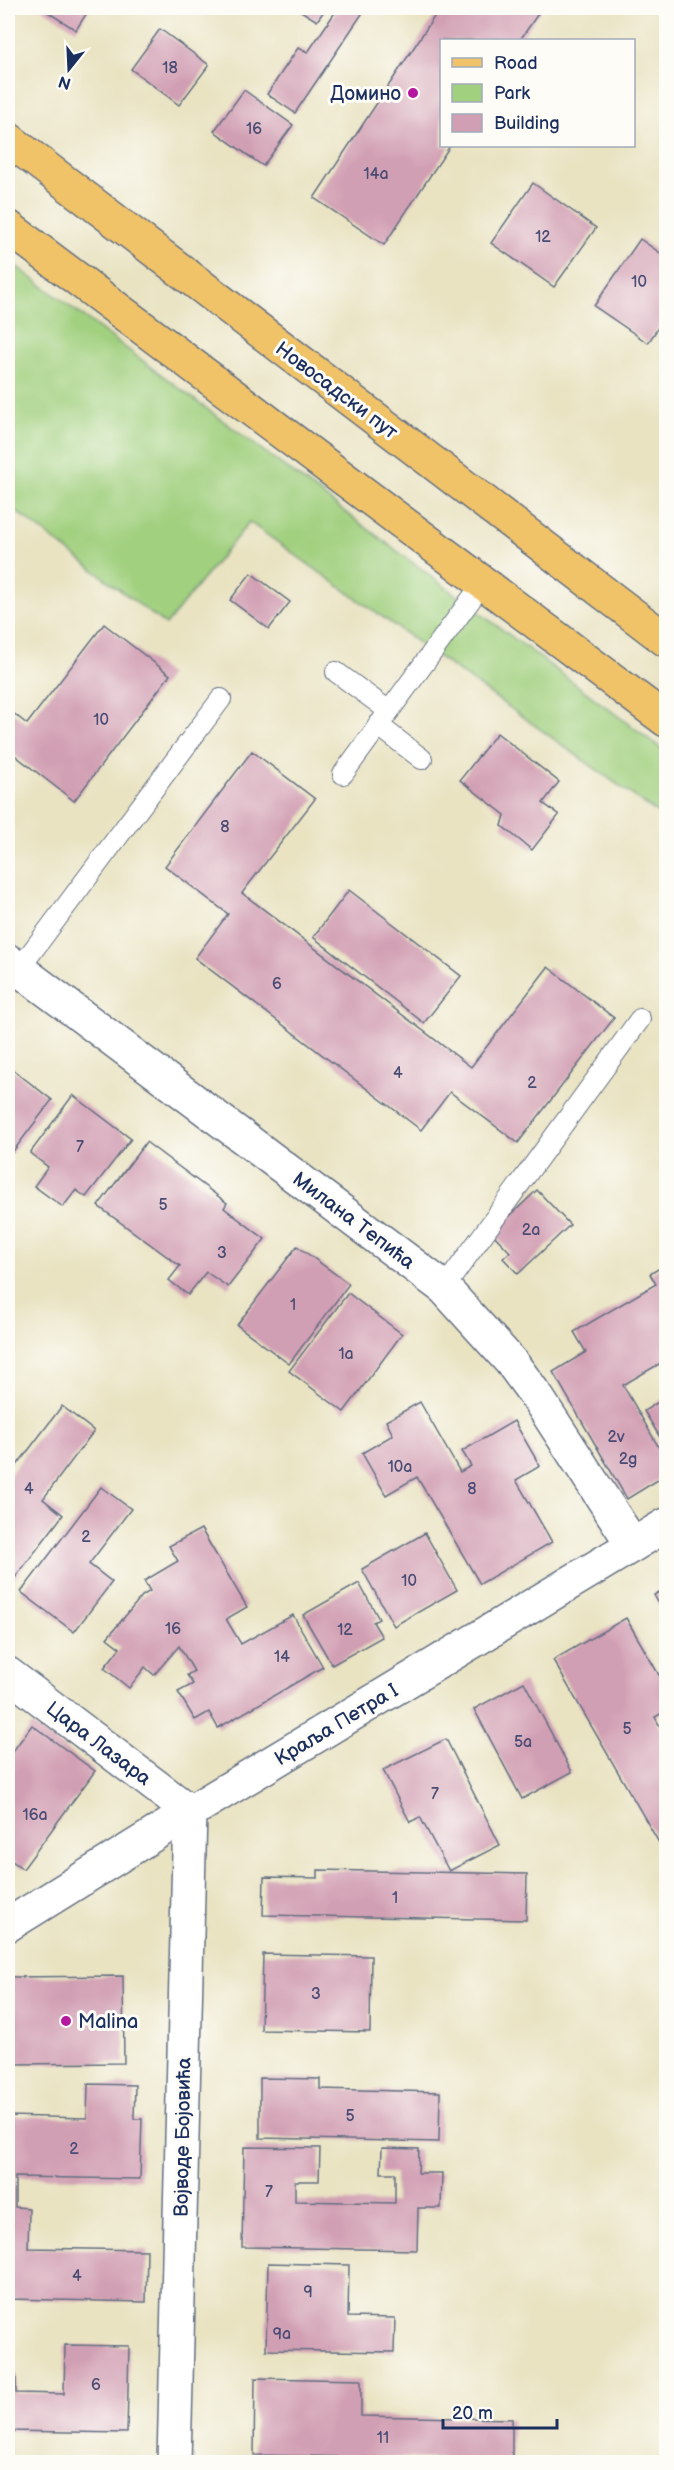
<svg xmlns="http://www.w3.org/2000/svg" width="674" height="2470" font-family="'Balsamiq Sans',sans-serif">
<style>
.green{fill:#a1d07f;stroke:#5e806e;stroke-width:1.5}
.building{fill:#d19fb3}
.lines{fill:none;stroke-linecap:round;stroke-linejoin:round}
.service-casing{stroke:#636e81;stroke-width:22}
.minor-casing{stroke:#636e81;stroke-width:36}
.tertiary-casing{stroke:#636e81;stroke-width:36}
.primary-casing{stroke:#636e81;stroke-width:36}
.service{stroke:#fff;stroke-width:20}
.minor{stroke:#fff;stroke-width:33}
.tertiary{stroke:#fff;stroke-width:33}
.primary{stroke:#f1c369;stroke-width:33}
.poi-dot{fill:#b5179e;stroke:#fdfcf7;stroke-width:2}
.labels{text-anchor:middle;stroke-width:6;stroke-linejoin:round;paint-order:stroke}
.number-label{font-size:16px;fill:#484b73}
.poi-label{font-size:20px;fill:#1b2f5e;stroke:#fdfcf7;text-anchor:end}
.street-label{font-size:20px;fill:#1b2f5e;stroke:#fdfcf7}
</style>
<rect width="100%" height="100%" fill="#fdfcf7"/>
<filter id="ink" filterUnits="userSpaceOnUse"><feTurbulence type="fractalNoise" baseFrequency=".0167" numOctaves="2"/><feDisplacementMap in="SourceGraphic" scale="12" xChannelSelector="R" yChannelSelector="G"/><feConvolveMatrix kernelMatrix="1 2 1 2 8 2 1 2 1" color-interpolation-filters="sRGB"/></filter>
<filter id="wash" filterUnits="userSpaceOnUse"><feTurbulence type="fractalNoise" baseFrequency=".008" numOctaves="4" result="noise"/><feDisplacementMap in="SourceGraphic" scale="24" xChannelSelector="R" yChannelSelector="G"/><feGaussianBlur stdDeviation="1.35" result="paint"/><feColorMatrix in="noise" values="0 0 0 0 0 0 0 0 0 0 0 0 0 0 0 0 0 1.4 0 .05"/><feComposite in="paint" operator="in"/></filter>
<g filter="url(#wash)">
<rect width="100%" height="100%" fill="#e9e3c2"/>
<polygon class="green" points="8,260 666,752 666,819 249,522 166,625 8,505"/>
<g id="blocks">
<g class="building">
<polygon points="41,8 90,8 76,30"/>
<polygon points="296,8 326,8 317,21"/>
<polygon points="338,8 366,8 295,113 267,94 298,48 308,52"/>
<polygon points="440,8 542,8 520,40 442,40 442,146 450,146 384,245 314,198"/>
<polygon points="160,29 209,65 179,105 131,69"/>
<polygon points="244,90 293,125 263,166 214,131"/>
<polygon points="533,183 596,228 554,287 491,243"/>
<polygon points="640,239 666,257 666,316 648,343 594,306"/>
<polygon points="251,573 290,602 269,629 230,600"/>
<polygon points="104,624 170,675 74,801 8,750 8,709 27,724"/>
<polygon points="497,733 559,782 543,803 559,815 532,850 502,826 505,815 460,780"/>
<polygon points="252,751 315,799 242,893 471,1067 548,967 614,1018 518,1143 450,1092 421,1130 195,958 228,914 165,866"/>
<polygon points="349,890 461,976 424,1023 313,937"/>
<polygon points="8,1066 52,1100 8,1158"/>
<polygon points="73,1095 131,1139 86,1197 76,1190 63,1207 34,1186 48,1167 30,1153"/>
<polygon points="146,1142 227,1203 224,1208 265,1239 228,1287 206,1272 188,1295 169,1280 180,1266 98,1206"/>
<polygon points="537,1190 570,1225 518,1274 503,1258 510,1252 492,1233"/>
<polygon points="297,1246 349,1284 289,1364 237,1325"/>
<polygon points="666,1264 666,1360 623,1385 666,1460 666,1475 627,1499 553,1372 586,1352 574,1332 656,1284 650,1274"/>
<polygon points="348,1293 402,1334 344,1412 289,1371"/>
<polygon points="666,1397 666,1447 644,1411"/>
<polygon points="420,1402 460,1472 471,1466 462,1451 514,1421 540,1466 516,1480 552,1542 480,1584 417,1477 386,1495 362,1453 393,1435 386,1421"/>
<polygon points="62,1406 94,1431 43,1499 63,1515 8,1587 8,1477"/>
<polygon points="101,1487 131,1509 89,1564 112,1582 74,1632 21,1592"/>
<polygon points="201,1529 247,1607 226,1619 241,1644 293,1615 323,1667 218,1728 209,1712 195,1720 178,1692 193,1684 187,1675 194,1671 179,1646 154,1675 145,1667 129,1688 104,1668 120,1648 107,1638 142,1596 150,1591 144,1581 178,1561 169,1546"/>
<polygon points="425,1533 457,1590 394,1626 362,1569"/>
<polygon points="359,1583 379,1619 373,1622 382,1637 332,1665 303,1615"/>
<polygon points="666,1588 666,1616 654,1595"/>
<polygon points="626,1618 666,1687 666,1711 655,1717 666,1738 666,1845 662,1848 553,1660"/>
<polygon points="524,1682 572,1772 522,1799 474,1709"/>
<polygon points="32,1725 95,1771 23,1869 8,1858 8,1758"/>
<polygon points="446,1739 500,1845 449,1871 420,1817 410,1822 383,1770"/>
<polygon points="318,1870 527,1874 526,1920 263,1915 264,1877 318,1878"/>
<polygon points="263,1954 371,1956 370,2032 261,2030"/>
<polygon points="123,1976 124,2063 9,2064 8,1977"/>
<polygon points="260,2078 320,2079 320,2089 440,2092 439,2142 260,2138"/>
<polygon points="88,2084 135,2085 134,2119 142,2119 140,2179 15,2177 15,2207 29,2208 28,2248 147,2250 146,2302 8,2299 8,2116 87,2118"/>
<polygon points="244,2147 320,2148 319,2181 295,2181 295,2201 395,2203 395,2173 381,2173 382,2148 419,2149 418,2173 442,2173 441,2208 418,2208 417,2250 242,2247"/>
<polygon points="268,2263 349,2265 348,2317 395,2318 394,2352 266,2350"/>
<polygon points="65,2345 129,2346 127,2433 8,2431 8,2375 16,2375 16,2393 64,2394"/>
<polygon points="255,2378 361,2380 361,2416 512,2419 512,2460 508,2460 508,2462 443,2462 443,2459 254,2455"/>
</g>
</g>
</g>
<g filter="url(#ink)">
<use href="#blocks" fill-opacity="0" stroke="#636e81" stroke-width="1.5"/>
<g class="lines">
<g class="service-casing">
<g id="service">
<polyline points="336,672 389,711"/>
<polyline points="378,725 422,759"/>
<polyline points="343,774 483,583"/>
<polyline points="19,969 221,699"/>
<polyline points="444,1288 640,1019"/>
</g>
</g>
<g class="minor-casing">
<g id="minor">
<polyline points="8,961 444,1288 512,1363 537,1397 633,1545"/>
<polyline points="8,1674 190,1812 174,2462"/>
</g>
</g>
<g class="tertiary-casing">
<polyline id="tertiary" points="8,1925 190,1812 666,1525"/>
</g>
<g class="primary-casing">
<g id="primary">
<polyline points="8,139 666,640"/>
<polyline points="8,227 666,720"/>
</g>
</g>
<use href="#service" class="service"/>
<use href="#minor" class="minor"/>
<use href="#tertiary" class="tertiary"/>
<use href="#primary" class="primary"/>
</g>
</g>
<g class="poi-dot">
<circle cx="413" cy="93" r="6"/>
<circle cx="66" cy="2021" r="6"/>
</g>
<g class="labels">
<g class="number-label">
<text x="170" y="73">18</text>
<text x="254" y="134">16</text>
<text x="376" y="179">14a</text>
<text x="543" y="242">12</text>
<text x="639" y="287">10</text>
<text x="101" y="725">10</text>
<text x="225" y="832">8</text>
<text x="277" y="989">6</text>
<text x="398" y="1078">4</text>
<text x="532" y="1088">2</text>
<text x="80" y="1152">7</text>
<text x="163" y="1210">5</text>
<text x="531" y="1235">2a</text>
<text x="222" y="1258">3</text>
<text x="293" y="1310">1</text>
<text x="346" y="1359">1a</text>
<text x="616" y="1442">2v</text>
<text x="628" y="1464">2g</text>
<text x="400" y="1472">10a</text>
<text x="29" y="1494">4</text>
<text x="472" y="1494">8</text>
<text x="86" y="1542">2</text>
<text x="409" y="1586">10</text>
<text x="173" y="1634">16</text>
<text x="345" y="1635">12</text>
<text x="282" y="1662">14</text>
<text x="627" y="1734">5</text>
<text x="523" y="1747">5a</text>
<text x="435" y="1799">7</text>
<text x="35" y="1820">16a</text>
<text x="395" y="1903">1</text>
<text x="316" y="1999">3</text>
<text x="350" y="2121">5</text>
<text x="74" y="2154">2</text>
<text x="269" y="2197">7</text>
<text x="77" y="2281">4</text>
<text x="308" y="2297">9</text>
<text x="282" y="2339">9a</text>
<text x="96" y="2390">6</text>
<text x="383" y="2443">11</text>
</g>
<g class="poi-label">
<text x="401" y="100">Домино</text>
<text x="78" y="2028" text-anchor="start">Malina</text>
</g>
<g class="street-label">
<text transform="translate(337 390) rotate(37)" y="7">Новосадски пут</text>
<text transform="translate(354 1220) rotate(37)" y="7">Милана Тепића</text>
<text transform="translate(336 1724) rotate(-31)" y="7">Краља Петра I</text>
<text transform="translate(99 1743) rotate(37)" y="7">Цара Лазара</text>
<text transform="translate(182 2137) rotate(-89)" y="7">Војводе Бојовића</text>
</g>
</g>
<rect width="674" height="2470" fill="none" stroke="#fdfcf7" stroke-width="30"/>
<rect x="440" y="39" width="195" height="108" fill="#fdfcf7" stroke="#a3aaba" stroke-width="1.5"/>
<rect x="452" y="58" width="30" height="9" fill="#f1c369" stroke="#a3aaba" stroke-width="1.5"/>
<text x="494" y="69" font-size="18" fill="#1b2f5e">Road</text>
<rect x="452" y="84" width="30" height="18" fill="#a1d07f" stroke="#a3aaba" stroke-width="1.5"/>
<text x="494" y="99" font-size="18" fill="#1b2f5e">Park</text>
<rect x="452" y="114" width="30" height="18" fill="#d19fb3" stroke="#a3aaba" stroke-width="1.5"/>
<text x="494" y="129" font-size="18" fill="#1b2f5e">Building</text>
<g transform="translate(69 69) rotate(198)" stroke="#fdfcf7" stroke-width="4.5" paint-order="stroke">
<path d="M0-4.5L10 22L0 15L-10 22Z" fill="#1b2f5e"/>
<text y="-9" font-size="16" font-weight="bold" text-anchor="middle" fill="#1b2f5e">N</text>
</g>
<path d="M443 2419v9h114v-9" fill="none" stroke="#1b2f5e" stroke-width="3"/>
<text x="452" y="2419" font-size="18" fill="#1b2f5e" stroke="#fdfcf7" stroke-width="4.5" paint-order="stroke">20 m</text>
</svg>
